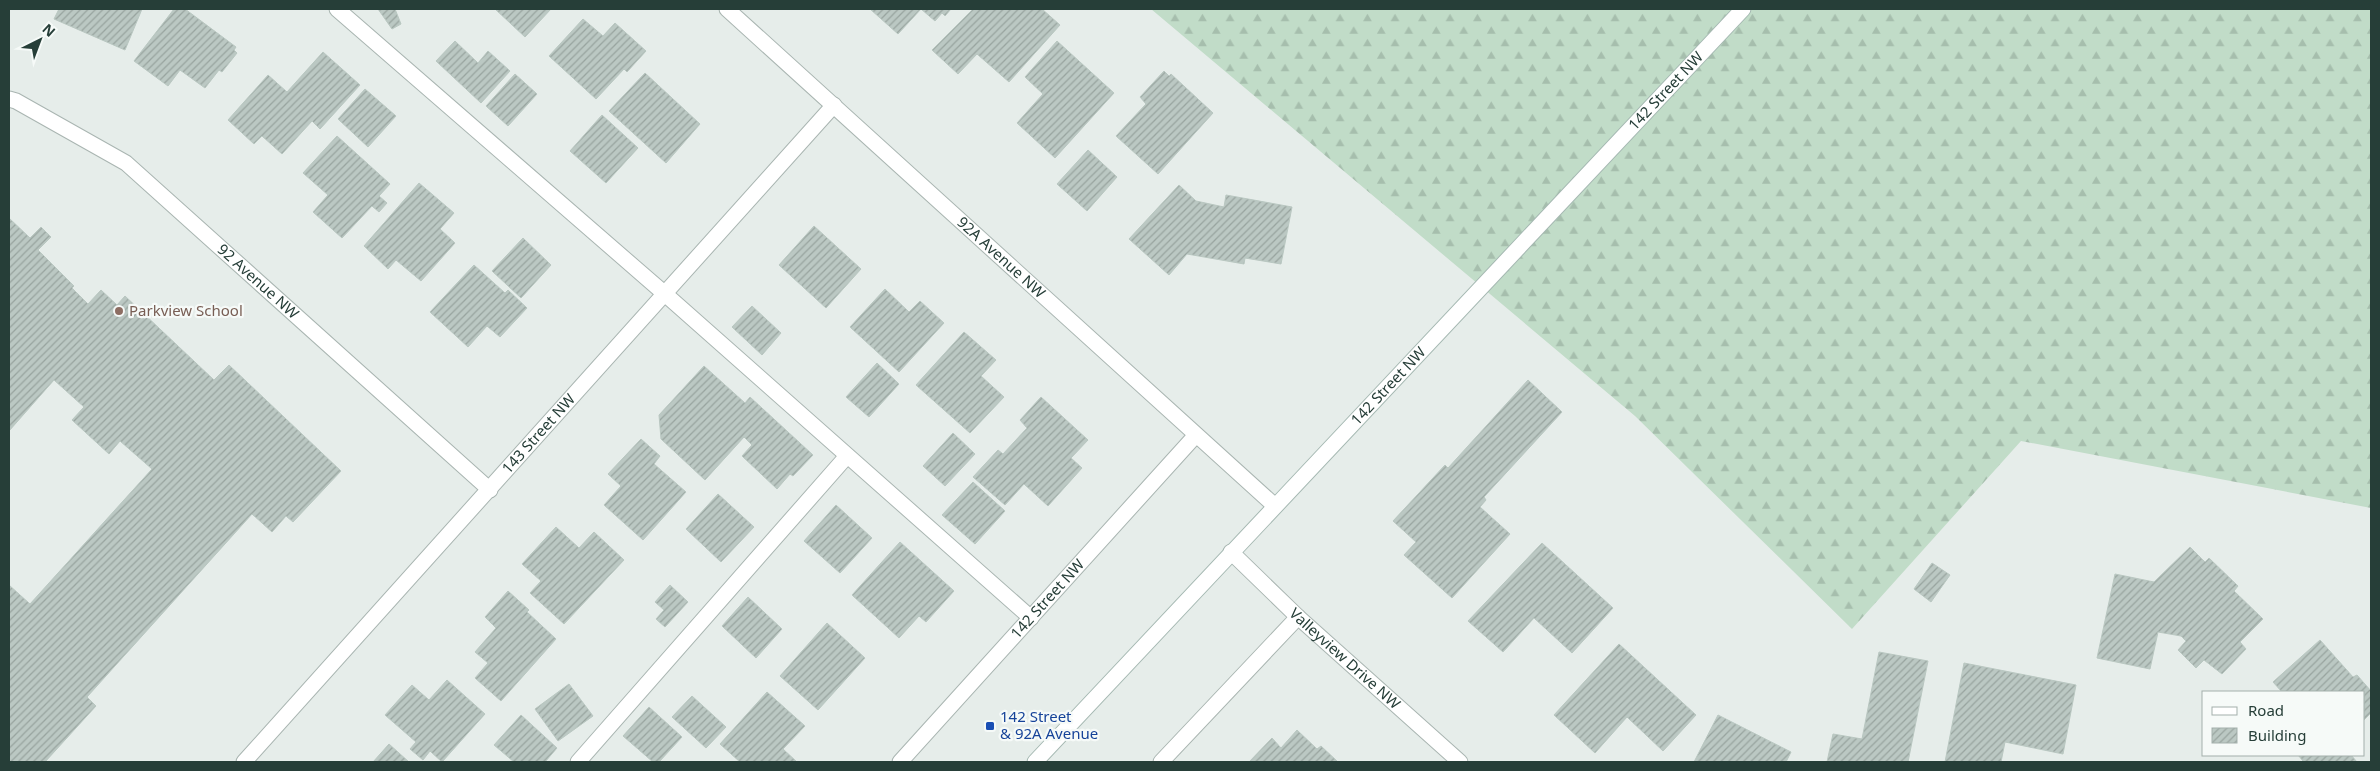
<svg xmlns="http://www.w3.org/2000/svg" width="2380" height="771" font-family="'Noto Sans',sans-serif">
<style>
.forest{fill:url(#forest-firs)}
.building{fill:url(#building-hatch);stroke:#b9c7c1}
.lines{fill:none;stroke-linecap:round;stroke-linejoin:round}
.lane-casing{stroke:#a9b5b1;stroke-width:17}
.street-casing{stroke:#a9b5b1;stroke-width:17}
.secondary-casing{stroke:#a5b8b2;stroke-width:17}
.lane{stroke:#fff;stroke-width:15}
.street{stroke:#fff;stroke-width:15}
.secondary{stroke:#fff;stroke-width:15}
.education-dot{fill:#8d6e63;stroke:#f6faf8;stroke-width:2}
.transit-dot{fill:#1a4fb4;stroke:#f6faf8;stroke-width:2}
.labels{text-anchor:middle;stroke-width:4.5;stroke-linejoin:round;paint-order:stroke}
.street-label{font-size:15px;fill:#263e38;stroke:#f6faf8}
.education-label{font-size:15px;fill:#785e54;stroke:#f6faf8;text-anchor:start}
.transit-label{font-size:15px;fill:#164399;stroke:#f6faf8;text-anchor:start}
</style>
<defs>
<pattern id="forest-firs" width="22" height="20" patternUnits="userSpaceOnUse" patternTransform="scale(1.25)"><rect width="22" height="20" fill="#c1dcc8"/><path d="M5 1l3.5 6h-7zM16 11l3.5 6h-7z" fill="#a6bead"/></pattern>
<pattern id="building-hatch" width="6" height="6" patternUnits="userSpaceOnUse" patternTransform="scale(1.25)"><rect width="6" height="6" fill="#bbc8c3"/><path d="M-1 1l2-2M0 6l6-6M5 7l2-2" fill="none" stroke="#98a49f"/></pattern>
</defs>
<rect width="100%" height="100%" fill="#e6edea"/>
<polygon class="forest" points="1151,9 2371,9 2371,508 2021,441 1852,629 1635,416"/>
<g class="building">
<polygon points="59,9 142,9 125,50 54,19"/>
<polygon points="174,9 185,9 236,47 234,50 237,53 222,72 219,70 205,88 180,70 168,86 134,61"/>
<polygon points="378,9 395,9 401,24 392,29"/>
<polygon points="495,9 551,9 525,37"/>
<polygon points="870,9 951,9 945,16 942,13 935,21 921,9 898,34"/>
<polygon points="973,9 1042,9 1060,25 1009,82 977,54 958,74 932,50"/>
<polygon points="583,19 603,36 615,23 646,51 627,72 624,69 596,99 549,56"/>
<polygon points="455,41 478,63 488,51 510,71 481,103 436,61"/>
<polygon points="1057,41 1114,93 1055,158 1017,123 1043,94 1025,77"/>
<polygon points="323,52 360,85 320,129 312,121 282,154 262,136 254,144 228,120 268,75 287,92"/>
<polygon points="1164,71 1169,76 1171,74 1213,113 1158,174 1116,136 1146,104 1140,97"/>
<polygon points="645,73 700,124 666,163 609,111"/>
<polygon points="515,74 537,94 508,126 486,106"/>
<polygon points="365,89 396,116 368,147 338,119"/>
<polygon points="602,115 638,148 606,183 570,151"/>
<polygon points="337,136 390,184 379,196 387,203 379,212 372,206 342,238 313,212 328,195 303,173"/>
<polygon points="1088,150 1117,177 1087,211 1057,184"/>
<polygon points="419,183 454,213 440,229 455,243 421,281 396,260 388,269 364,246"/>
<polygon points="1179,185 1196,201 1224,207 1226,195 1292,207 1281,264 1245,258 1244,264 1187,254 1169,275 1129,239"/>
<polygon points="9,218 30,238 41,227 51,237 38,250 74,286 72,288 88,304 101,290 117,305 125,296 214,380 229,365 341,471 293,522 286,516 272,532 252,514 87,697 96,706 45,762 9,762 9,585 30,604 152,469 120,441 109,454 72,420 84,407 54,380 9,431"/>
<polygon points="814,226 861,269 826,308 779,265"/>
<polygon points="523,238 551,265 521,298 492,271"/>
<polygon points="474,265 505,293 508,290 527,308 500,337 487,326 468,347 430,312"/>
<polygon points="885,289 909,312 920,301 944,323 899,372 850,327"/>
<polygon points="752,306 781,333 762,355 732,327"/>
<polygon points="964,332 996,360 981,376 1004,397 970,433 916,385"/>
<polygon points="877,363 899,384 869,417 846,397"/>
<polygon points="704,366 745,403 750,397 813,455 793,476 790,474 777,489 742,456 752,445 744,437 705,480 661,439 659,415"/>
<polygon points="1528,380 1562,412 1484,497 1486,500 1480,507 1510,534 1452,598 1404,555 1416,542 1393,521 1445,465 1448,468"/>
<polygon points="1041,397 1088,440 1071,458 1082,468 1048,506 1024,484 1005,505 973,477 998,450 1003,454 1027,428 1020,420"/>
<polygon points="953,433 975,454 945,486 923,466"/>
<polygon points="641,439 660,456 654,464 686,492 643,540 604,505 621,486 608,474"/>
<polygon points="973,482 1005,511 975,544 942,515"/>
<polygon points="718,494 754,527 721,562 686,529"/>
<polygon points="836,505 872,538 840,573 804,541"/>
<polygon points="556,527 579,548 594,532 624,560 564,624 530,593 541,581 522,564"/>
<polygon points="900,542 954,591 926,622 919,616 899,638 852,595"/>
<polygon points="1542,543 1613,608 1572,653 1534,618 1503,652 1468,621"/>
<polygon points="2190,547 2205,562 2209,558 2238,586 2234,591 2263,619 2240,642 2246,649 2222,674 2204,660 2196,668 2178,650 2186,641 2181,636 2158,632 2150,669 2097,658 2115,574 2154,582"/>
<polygon points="1932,563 1950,575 1931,602 1914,589"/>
<polygon points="670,585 688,602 665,627 656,619 664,610 655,602"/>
<polygon points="508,591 529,610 527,612 556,639 501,701 475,678 488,663 475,652 496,628 485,617"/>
<polygon points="748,597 782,629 756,658 722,626"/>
<polygon points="827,623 865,658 818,710 780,676"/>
<polygon points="2320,640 2353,677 2357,675 2371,691 2371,713 2364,720 2364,692 2282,692 2273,682"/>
<polygon points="1619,644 1696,715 1663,751 1627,717 1595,753 1554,715"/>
<polygon points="1879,652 1928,661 1908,762 1827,762 1833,734 1862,739"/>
<polygon points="1964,663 2076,685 2063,754 2005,742 2001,762 1945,762"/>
<polygon points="447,680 485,714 442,762 430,751 423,760 410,749 416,742 385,715 412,685 429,700"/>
<polygon points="569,684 593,716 558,741 535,709"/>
<polygon points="767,692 805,726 783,749 797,762 740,762 720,744"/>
<polygon points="692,696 726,727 706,748 672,717"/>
<polygon points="649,707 682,737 659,762 653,762 623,736"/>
<polygon points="521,715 557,748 545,762 514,762 494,745"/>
<polygon points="1718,715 1791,752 1786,762 1694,762"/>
<polygon points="1297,730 1317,749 1321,746 1338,762 1249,762 1272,738 1281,748"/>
<polygon points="389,744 409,762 373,762"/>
<polygon points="2298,755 2351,755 2357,762 2302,762 2303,761"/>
</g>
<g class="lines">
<g class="lane-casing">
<g id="lane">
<polyline points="337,9 665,294 1031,618"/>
<polyline points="578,762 847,456"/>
</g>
</g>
<g class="street-casing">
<g id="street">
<path id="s1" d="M 727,9 L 1275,506"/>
<path id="s2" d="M 9,99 L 16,101 L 126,163 L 490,490"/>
<path id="s3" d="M 1231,552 L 1298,617 L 1460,762"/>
<path id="s4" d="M 244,762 L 834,105"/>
<path id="s5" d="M 900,762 L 1196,435"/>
<polyline points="1161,762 1298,617"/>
</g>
</g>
<g class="secondary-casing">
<g id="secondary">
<path id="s6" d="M 1035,762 L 1743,9"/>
</g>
</g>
<use href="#lane" class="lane"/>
<use href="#street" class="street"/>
<use href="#secondary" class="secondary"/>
</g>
<circle class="education-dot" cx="119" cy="311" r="5"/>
<rect class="transit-dot" x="985" y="721" width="10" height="10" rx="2.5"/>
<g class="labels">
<g class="street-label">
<text dy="5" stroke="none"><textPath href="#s6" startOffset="921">142 Street NW</textPath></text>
<text dy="5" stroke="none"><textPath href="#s1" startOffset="370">92A Avenue NW</textPath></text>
<text dy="5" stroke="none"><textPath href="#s2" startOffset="311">92 Avenue NW</textPath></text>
<text dy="5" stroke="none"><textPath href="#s6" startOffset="516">142 Street NW</textPath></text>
<text dy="5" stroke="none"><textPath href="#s4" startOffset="441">143 Street NW</textPath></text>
<text dy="5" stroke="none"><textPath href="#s5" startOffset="220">142 Street NW</textPath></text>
<text dy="5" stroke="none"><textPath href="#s3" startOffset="156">Valleyview Drive NW</textPath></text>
</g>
<g class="education-label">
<text x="129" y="316">Parkview School</text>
</g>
<g class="transit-label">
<text x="1000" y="722">142 Street<tspan x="1000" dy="17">&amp; 92A Avenue</tspan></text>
</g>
</g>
<rect width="2380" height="771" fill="none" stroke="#263e38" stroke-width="20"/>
<rect x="2202" y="691" width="162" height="65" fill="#f6faf8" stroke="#a3afab"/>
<rect x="2212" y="707" width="25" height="8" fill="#ffffff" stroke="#a3afab"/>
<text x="2248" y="716" font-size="15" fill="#263e38">Road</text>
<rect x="2212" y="728" width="25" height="15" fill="url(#building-hatch)" stroke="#a3afab"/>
<text x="2248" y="741" font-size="15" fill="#263e38">Building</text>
<g transform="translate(40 40) rotate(42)" stroke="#f6faf8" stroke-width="4" paint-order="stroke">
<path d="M0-4L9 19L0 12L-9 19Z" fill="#263e38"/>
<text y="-8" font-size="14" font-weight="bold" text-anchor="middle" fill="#263e38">N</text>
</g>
</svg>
